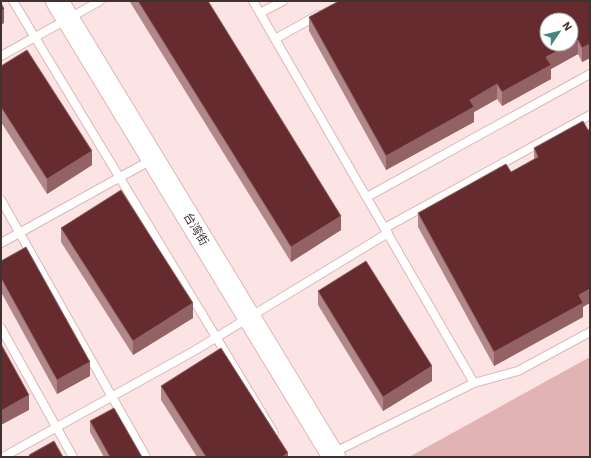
<svg xmlns="http://www.w3.org/2000/svg" width="591" height="458" font-family="'IBM Plex Sans','Noto Sans SC',sans-serif">
<style>
.green{fill:#e2b3b4}
.lines{fill:none;stroke-linecap:round;stroke-linejoin:round}
.lane-casing{stroke:#ddb7b7;stroke-width:10}
.secondary-casing{stroke:#ddb7b7;stroke-width:24}
.lane{stroke:#fff;stroke-width:8}
.secondary{stroke:#fff;stroke-width:22}
.wall{fill:#b0888a}
.shaded-wall{fill:#926265}
.building{fill:#652b2f;stroke:#926265}
.labels{text-anchor:middle;stroke-width:4;stroke-linejoin:round;paint-order:stroke}
.street-label{font-size:12px;fill:#413232;stroke:#fff}
</style>
<rect width="100%" height="100%" fill="#fce4e4"/>
<polygon class="green" points="590,357 590,457 409,457"/>
<g class="lines">
<g class="lane-casing">
<g id="lane">
<polyline points="13,1 274,433"/>
<polyline points="253,1 474,383"/>
<polyline points="260,13 283,1"/>
<polyline points="275,39 318,15"/>
<polyline points="1,56 100,1"/>
<polyline points="367,197 590,74"/>
<polyline points="1,200 146,457"/>
<polyline points="385,228 590,115"/>
<polyline points="1,243 153,159"/>
<polyline points="1,328 73,457"/>
<polyline points="333,453 474,383 518,371 590,332"/>
<polyline points="3,457 194,351 388,233"/>
</g>
</g>
<g class="secondary-casing">
<polyline id="secondary" points="57,1 334,457"/>
</g>
<use href="#lane" class="lane"/>
<use href="#secondary" class="secondary"/>
</g>
<g class="wall">
<polygon points="130,1 208,1 341,230 291,262 130,2"/>
<polygon points="590,1 590,58 582,62 578,54 551,69 551,79 502,106 497,99 474,112 474,122 386,170 309,31 309,17"/>
<polygon points="1,66 92,165 47,194 1,122"/>
<polygon points="583,121 583,317 494,366 418,227 418,213 511,172 534,160 534,148"/>
<polygon points="61,228 193,318 133,355 61,242"/>
<polygon points="1,261 90,376 57,394 1,292"/>
<polygon points="318,291 432,381 383,411 318,305"/>
<polygon points="161,386 288,457 197,457 161,400"/>
<polygon points="90,421 142,457 104,457 90,432"/>
</g>
<g class="shaded-wall">
<polygon points="4,9 4,23 1,25 1,11"/>
<polygon points="578,40 578,54 551,69 551,79 502,106 502,92 546,57"/>
<polygon points="590,44 590,58 582,62 582,48"/>
<polygon points="497,84 497,99 474,112 474,122 386,170 386,156 470,100"/>
<polygon points="92,151 92,165 47,194 47,179"/>
<polygon points="341,216 341,230 291,262 291,247"/>
<polygon points="590,289 590,303 583,307 583,317 494,366 494,352 579,295"/>
<polygon points="193,303 193,318 133,355 133,341"/>
<polygon points="90,362 90,376 57,394 57,380"/>
<polygon points="432,366 432,381 383,411 383,397"/>
<polygon points="29,395 29,410 1,425 1,411"/>
<polygon points="288,453 288,457 282,457"/>
</g>
<g class="building">
<polygon points="138,1 208,1 341,216 291,247"/>
<polygon points="339,1 590,1 590,44 582,48 578,40 571,44 571,20 547,20 547,44 571,44 546,57 551,65 502,92 497,84 470,100 474,107 386,156 309,17"/>
<polygon points="1,3 4,9 1,11"/>
<polygon points="27,50 92,151 47,179 1,107 1,66"/>
<polygon points="583,121 588,130 590,129 590,289 579,295 583,303 494,352 418,213 506,164 511,172 538,157 534,148"/>
<polygon points="121,190 193,303 133,341 61,228"/>
<polygon points="26,247 90,362 57,380 1,278 1,261"/>
<polygon points="366,261 432,366 383,397 318,291"/>
<polygon points="1,344 29,395 1,411"/>
<polygon points="221,348 288,453 282,457 206,457 161,386"/>
<polygon points="114,408 142,457 110,457 90,421"/>
<polygon points="54,441 63,457 30,457 29,455"/>
</g>
<g class="labels">
<g class="street-label">
<text transform="translate(196 229) rotate(59)" y="4">台湾街</text>
</g>
</g>
<rect width="591" height="458" fill="none" stroke="#413232" stroke-width="4"/>
<g transform="translate(559 32) rotate(55)"><circle r="19" fill="#ffffff" stroke="#b3adad"/>
<path d="M0-3L7 15L0 10L-7 15Z" fill="#41877e"/>
<text y="-6" font-size="11" font-weight="bold" text-anchor="middle" fill="#413232">N</text>
</g>
</svg>
